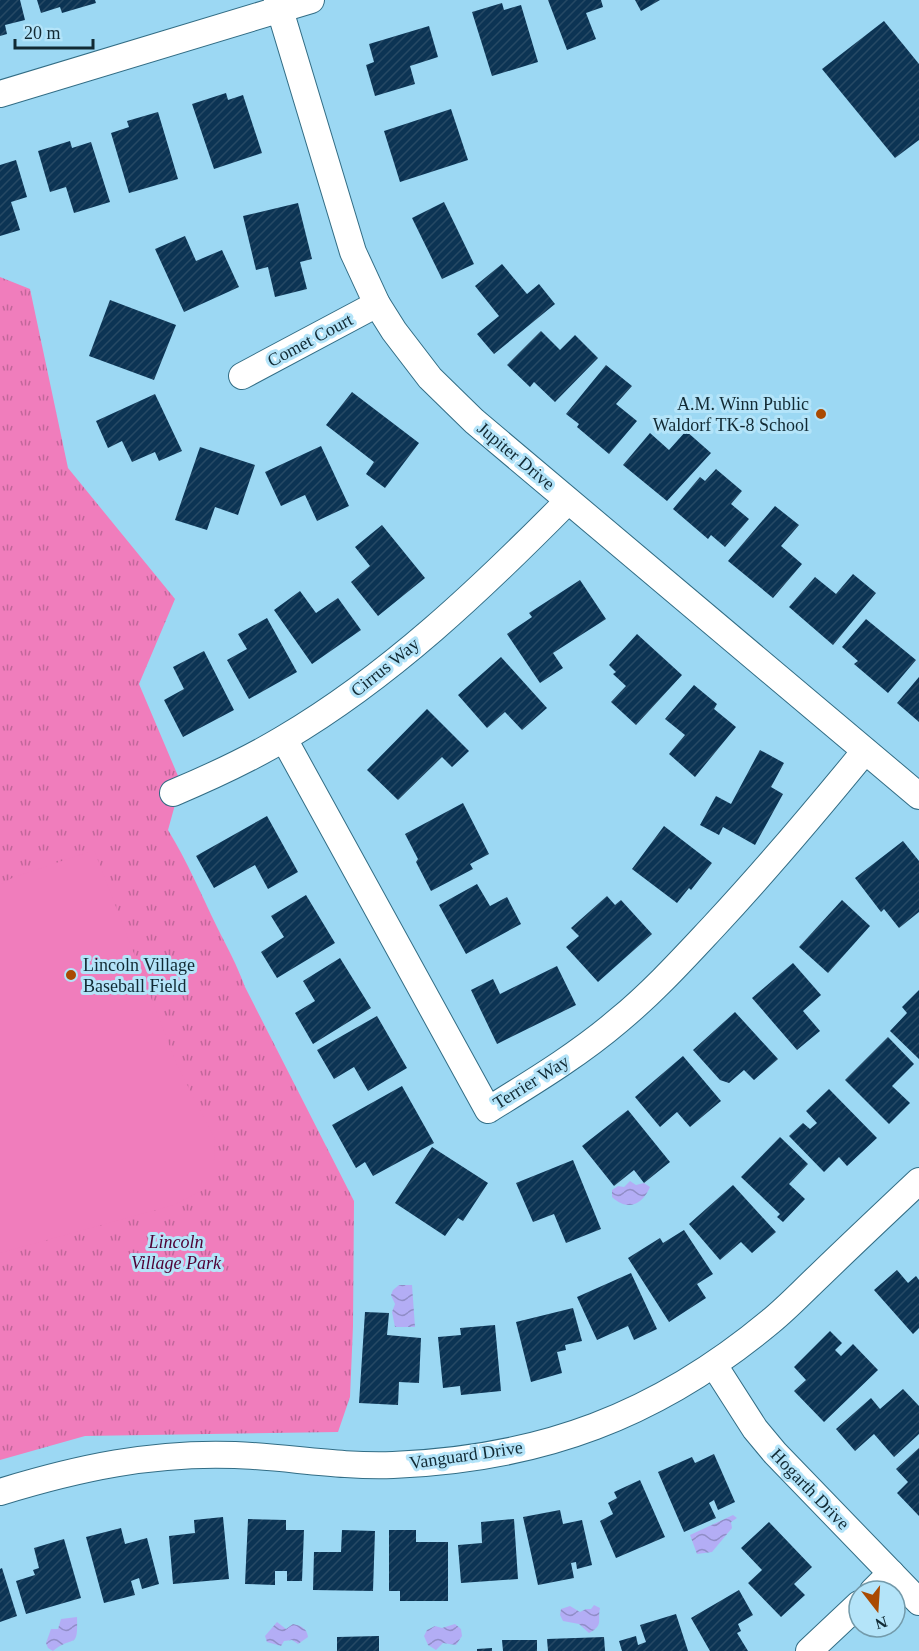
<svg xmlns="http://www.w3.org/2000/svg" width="919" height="1651" font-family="'Times New Roman',serif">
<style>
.grass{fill:url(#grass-tufts)}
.pitch{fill:#f07dbc}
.water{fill:url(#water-waves)}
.building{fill:url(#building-hatch)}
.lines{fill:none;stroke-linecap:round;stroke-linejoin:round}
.minor-casing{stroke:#326d85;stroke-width:28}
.minor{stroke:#fff;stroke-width:26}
.poi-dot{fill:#aa4a01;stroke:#b4e4f9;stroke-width:2}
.labels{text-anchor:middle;stroke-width:6;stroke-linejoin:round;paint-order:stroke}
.street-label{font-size:18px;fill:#112a34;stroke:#b4e4f9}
.poi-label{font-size:18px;fill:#112a34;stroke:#b4e4f9;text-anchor:end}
.park-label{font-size:18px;font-style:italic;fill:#4f0034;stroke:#b4e4f9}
</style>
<defs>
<pattern id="grass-tufts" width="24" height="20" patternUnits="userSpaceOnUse" patternTransform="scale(1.5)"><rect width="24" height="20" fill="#f07dbc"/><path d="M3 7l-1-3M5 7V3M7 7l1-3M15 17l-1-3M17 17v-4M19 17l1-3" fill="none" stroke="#c1679a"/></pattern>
<pattern id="water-waves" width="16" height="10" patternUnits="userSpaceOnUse" patternTransform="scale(1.5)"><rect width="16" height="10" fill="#b3adf5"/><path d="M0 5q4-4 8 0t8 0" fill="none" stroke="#908dc7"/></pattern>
<pattern id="building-hatch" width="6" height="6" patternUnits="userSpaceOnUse" patternTransform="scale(1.5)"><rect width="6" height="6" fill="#0c3454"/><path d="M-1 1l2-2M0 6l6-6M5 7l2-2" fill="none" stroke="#264964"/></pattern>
</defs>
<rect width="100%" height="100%" fill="#9cd8f3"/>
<path class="grass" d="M 0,277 L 30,289 L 68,468 L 175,599 L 139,684 L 181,783 L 168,830 C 187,861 201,894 217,927 C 227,947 237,965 245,987 L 354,1201 L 353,1326 L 350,1397 L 338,1432 L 85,1436 L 0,1460 Z"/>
<polygon class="pitch" points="94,850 177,1065 214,1137 215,1160 203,1190 174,1205 0,1253 0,885 12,878"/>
<g class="water">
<path d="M 630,1181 L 636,1185 L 644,1183 L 650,1187 C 642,1206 627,1211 612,1197 L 612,1190 L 618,1186 L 624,1187 Z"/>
<polygon points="399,1285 412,1285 415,1327 395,1327 392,1312 395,1304 391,1295 393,1290"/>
<polygon points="733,1515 737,1518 731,1522 732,1528 712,1552 697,1554 690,1535"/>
<path d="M 594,1605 L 600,1608 C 597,1621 604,1625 589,1633 L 579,1624 L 563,1621 L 560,1615 L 561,1609 L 570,1606 L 580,1612 L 586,1609 L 591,1609 Z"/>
<path d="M 77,1617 C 78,1651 74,1634 53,1651 L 48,1648 L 46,1643 L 51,1629 L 58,1629 L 61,1619 Z"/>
<path d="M 277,1622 L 286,1629 L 293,1624 C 301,1626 307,1628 308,1637 L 298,1644 L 292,1640 L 284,1641 L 281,1646 L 267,1642 L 265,1636 Z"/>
<polygon points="455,1624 461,1629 462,1636 456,1645 443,1643 436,1650 428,1645 424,1636 427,1630 435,1626 442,1628"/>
</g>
<g class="building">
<polygon points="0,0 20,0 25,20 5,25 7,34 0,36"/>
<polygon points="37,0 95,0 96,3 62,13 60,7 41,13"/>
<polygon points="548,0 601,0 603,7 586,13 596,39 567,50"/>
<polygon points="635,0 660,0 641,11"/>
<polygon points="502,3 504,10 521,5 538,62 492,76 472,12"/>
<polygon points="884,21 919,64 919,140 895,158 822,69"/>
<polygon points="429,26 438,57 410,66 415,84 375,96 366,65 374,62 369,44"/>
<polygon points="226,93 228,100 243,95 262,153 214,169 192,104"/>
<polygon points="451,109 468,160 400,182 384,131"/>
<polygon points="158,112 178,179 129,193 111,133 129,127 127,121"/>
<polygon points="70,141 72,148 91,142 110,202 74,213 66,187 50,192 38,151"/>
<polygon points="16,160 27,197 11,202 20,230 0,236 0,165"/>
<polygon points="444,202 474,264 442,279 412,218"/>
<polygon points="298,203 312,259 300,262 307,289 275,297 268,267 256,270 243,216"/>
<polygon points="185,236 196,261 222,250 239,287 184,312 155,249"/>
<polygon points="502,264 527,294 539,284 555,304 494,354 477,334 499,316 475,286"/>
<polygon points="110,300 176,325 154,380 89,356"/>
<polygon points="541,331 560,350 575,335 598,358 555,402 534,382 530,387 507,365"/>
<polygon points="606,365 632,386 616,404 637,421 609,454 577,427 579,424 566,414"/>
<polygon points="352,392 419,443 385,488 366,474 374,462 326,425"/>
<polygon points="155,394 182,451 159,461 155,452 132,462 122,441 108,448 96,421"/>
<polygon points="686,431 711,453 667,501 623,465 650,433 669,450"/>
<polygon points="321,446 349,506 317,521 305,495 281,506 265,472"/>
<polygon points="200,447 255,465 238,515 215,507 207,530 175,520"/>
<polygon points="716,469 742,491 731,504 749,519 725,547 711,535 708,539 673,509 700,477 705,481"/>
<polygon points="775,506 799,525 781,546 802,564 773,598 728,561"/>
<polygon points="382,525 425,578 378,616 351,582 370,566 355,547"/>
<polygon points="853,574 876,593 833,645 789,607 815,577 836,594"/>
<polygon points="580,580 606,619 553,653 563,668 540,683 507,634 532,617 529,613"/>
<polygon points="300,591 316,613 338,598 361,630 312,664 274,610"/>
<polygon points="267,618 297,672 249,699 227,660 247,649 238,634"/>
<polygon points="866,619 916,660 888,693 854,664 858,661 842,647"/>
<polygon points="637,634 682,675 636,725 611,702 626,686 613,674 616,672 609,665"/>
<polygon points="204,651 234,710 183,737 164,700 184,689 173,667"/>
<polygon points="501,657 547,708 522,730 505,712 487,728 458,695"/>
<polygon points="919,677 919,722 897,703"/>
<polygon points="694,685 717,704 714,709 736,727 695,777 669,754 685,735 665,719"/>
<polygon points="427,709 469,751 452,767 442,757 398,800 367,770"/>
<polygon points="760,750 784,763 771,787 783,794 755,845 723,827 719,835 700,825 716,796 731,804"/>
<polygon points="463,803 489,854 470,864 473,869 431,891 416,862 418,859 405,834"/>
<polygon points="267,816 298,872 268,889 255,865 214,888 196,856"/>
<polygon points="664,826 712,863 691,890 689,888 677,903 632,869"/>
<polygon points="903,841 919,861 919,912 899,928 884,909 881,912 855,878"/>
<polygon points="477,884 490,906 507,897 521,924 466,954 439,905"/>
<polygon points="306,895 335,943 277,978 261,952 284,937 271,916"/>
<polygon points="607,896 615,905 621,900 652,934 598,982 566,947 579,936 571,928"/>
<polygon points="842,900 870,926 828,973 799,947"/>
<polygon points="340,958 371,1008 313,1044 295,1013 315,1001 303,981"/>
<polygon points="793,963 821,995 803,1011 820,1031 797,1050 752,998"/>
<polygon points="557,966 576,1005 497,1044 471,990 493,979 500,994"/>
<polygon points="919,990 919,1059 890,1031 907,1013 902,1007"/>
<polygon points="735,1012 778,1059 754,1080 744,1070 729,1083 720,1080 693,1050"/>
<polygon points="377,1016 407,1068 368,1091 354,1067 334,1079 317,1050"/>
<polygon points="888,1037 914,1064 892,1086 910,1103 889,1124 845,1080"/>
<polygon points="683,1056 721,1101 690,1127 677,1112 660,1127 635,1097"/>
<polygon points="402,1086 434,1143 373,1176 365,1162 356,1168 332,1125"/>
<polygon points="829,1089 877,1138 847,1166 839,1157 824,1172 789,1136 803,1123 810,1129 817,1123 806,1111"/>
<polygon points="628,1110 670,1162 644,1183 634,1170 614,1186 582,1146"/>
<polygon points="780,1137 808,1164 789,1184 805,1199 783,1222 777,1217 780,1214 741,1177"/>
<polygon points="432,1147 488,1183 463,1221 458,1218 445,1236 395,1203"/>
<polygon points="573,1160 601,1229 566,1243 554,1214 533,1222 516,1183"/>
<polygon points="733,1185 776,1232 752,1253 741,1242 720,1260 689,1224"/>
<polygon points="684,1230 713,1274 697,1284 706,1298 669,1322 628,1258 660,1238 663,1243"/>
<polygon points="897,1270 908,1283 916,1276 919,1280 919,1328 913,1334 874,1290"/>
<polygon points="631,1273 657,1329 634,1340 628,1326 597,1340 577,1297"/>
<polygon points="573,1308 582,1341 565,1345 566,1350 557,1352 562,1373 531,1382 516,1322"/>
<polygon points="365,1312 389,1313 387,1335 421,1338 419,1383 399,1382 398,1405 359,1403"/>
<polygon points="495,1325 501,1391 461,1395 460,1386 443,1388 438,1337 461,1335 460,1328"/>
<polygon points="830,1331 842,1343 835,1350 841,1356 853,1344 878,1370 824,1422 794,1391 806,1380 794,1367"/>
<polygon points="903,1389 919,1406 919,1434 894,1457 874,1434 855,1451 836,1429 871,1398 880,1409"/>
<polygon points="919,1448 919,1516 897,1493 908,1482 896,1469"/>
<polygon points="714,1454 735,1502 718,1510 714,1500 709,1503 716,1518 684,1532 658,1472 692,1457 695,1463"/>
<polygon points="640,1480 665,1537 616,1558 600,1521 613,1514 608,1503 617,1498 614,1492"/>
<polygon points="560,1510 563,1524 582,1520 592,1565 577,1569 576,1562 571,1563 574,1578 538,1585 523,1517"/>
<polygon points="223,1517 229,1579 173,1584 169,1536 195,1533 194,1520"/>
<polygon points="248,1519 286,1520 286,1530 304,1530 302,1581 287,1581 287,1571 275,1571 275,1585 245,1584"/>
<polygon points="514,1519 518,1579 461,1583 458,1545 482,1543 481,1522"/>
<polygon points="769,1522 812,1567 794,1584 805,1595 781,1617 748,1583 762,1570 741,1548"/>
<polygon points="121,1528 125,1544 147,1538 159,1584 142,1589 139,1578 131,1581 135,1595 104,1603 86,1537"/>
<polygon points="342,1530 375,1531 373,1591 313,1590 314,1552 341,1552"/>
<polygon points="389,1530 416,1530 416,1542 448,1542 448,1601 400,1601 400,1591 389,1591"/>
<polygon points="64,1539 81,1598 26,1614 16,1581 35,1575 33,1570 39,1568 34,1548"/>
<polygon points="2,1568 17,1616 0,1622 0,1569"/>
<polygon points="739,1590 753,1615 738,1624 741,1631 737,1633 748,1651 710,1651 691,1618"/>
<polygon points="676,1614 688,1651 622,1651 619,1641 636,1636 638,1645 646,1642 640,1625"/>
<polygon points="379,1636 379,1651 337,1651 337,1637"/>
<polygon points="604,1637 605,1651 548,1651 547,1639"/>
<polygon points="502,1640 537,1640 537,1651 503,1651"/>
<polygon points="492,1648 492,1651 477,1651 477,1649"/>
</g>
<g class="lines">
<g class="minor-casing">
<g id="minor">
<polyline points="277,0 353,252 377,304 394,331 430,378 474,421 919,796"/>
<polyline points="0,94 311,0"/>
<polyline points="242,376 377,304"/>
<path d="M 284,739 L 488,1110 C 533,1082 578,1055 619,1020 C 653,992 683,959 713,927 C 766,870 816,811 865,751"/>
<path d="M 173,793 C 211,777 248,760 283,739 C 390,676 481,589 568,501"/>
<polyline points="714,1365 755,1429 775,1453 919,1602"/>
<path d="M 0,1492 C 78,1468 153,1452 235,1455 C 288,1457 340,1467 393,1465 C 541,1459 657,1416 771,1321 C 788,1307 803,1291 819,1276 C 852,1244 886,1212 919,1181"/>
<polyline points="873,1591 891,1573"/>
<polyline points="809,1651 859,1604"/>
</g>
</g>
<use href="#minor" class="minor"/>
</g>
<g class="poi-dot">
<circle cx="821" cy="414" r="6"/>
<circle cx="71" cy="975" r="6"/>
</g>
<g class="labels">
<g class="street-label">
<text transform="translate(310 340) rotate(-28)" y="6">Comet Court</text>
<text transform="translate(516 456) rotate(40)" y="6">Jupiter Drive</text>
<text transform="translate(385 667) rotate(-39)" y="6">Cirrus Way</text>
<text transform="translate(531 1082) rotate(-32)" y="6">Terrier Way</text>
<text transform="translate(466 1455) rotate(-8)" y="6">Vanguard Drive</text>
<text transform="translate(810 1489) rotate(46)" y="6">Hogarth Drive</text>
</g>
<g class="poi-label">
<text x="809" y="410">A.M. Winn Public<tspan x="809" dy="21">Waldorf TK-8 School</tspan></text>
<text x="83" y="971" text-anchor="start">Lincoln Village<tspan x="83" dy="21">Baseball Field</tspan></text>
</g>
<g class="park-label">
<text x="176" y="1248">Lincoln<tspan x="176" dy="21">Village Park</tspan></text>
</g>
</g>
<g transform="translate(877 1609) rotate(163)"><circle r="28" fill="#b4e4f9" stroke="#739aaa" stroke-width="1.5"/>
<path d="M0-4.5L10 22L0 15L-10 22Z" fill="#aa4a01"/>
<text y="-9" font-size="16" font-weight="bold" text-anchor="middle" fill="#112a34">N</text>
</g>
<path d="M15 39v9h78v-9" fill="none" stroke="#112a34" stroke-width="3"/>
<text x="24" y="39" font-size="18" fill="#112a34" stroke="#b4e4f9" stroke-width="4.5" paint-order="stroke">20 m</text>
</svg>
